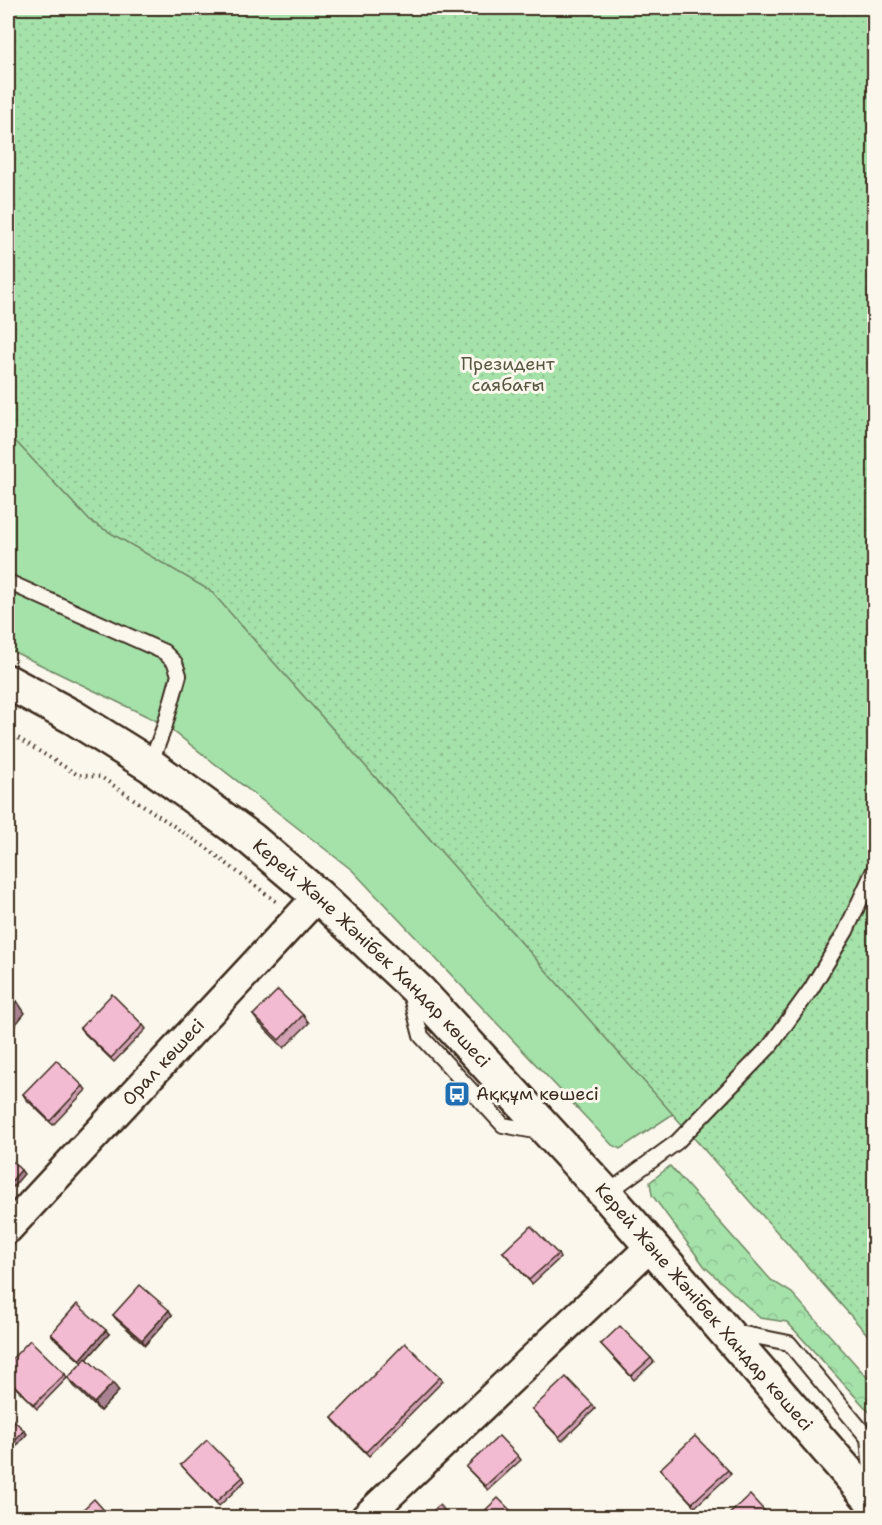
<svg xmlns="http://www.w3.org/2000/svg" width="882" height="1525" font-family="'Shantell Sans',sans-serif">
<style>
.grass{fill:#a5e2aa;stroke:#708664;stroke-width:1.5}
.forest{fill:url(#forest-crowns);stroke:#708664;stroke-width:1.5}
.park{fill:url(#park-dots);stroke:#708664;stroke-width:1.5}
.lines{fill:none;stroke-linecap:round;stroke-linejoin:round}
.service-casing{stroke:#3b2a1e;stroke-width:18}
.minor-casing{stroke:#3b2a1e;stroke-width:33}
.secondary-casing{stroke:#3b2a1e;stroke-width:38}
.path{stroke:#3b2a1e;stroke-width:4;stroke-dasharray:1.5 4.5;stroke-linecap:butt}
.service{stroke:#fbf7ec;stroke-width:14}
.minor{stroke:#fbf7ec;stroke-width:28}
.secondary{stroke:#fbf7ec;stroke-width:33}
.wall{fill:#d1a1b4;stroke:#3b2a1e;stroke-width:1.5}
.shaded-wall{fill:#aa8392;stroke:#3b2a1e;stroke-width:1.5}
.building{fill:#f3bbd1;stroke:#3b2a1e;stroke-width:1.5}
.labels{text-anchor:middle;stroke-width:6;stroke-linejoin:round;paint-order:stroke}
.park-label{font-size:18px;fill:#565841;stroke:#fbf7ec}
.street-label{font-size:18px;fill:#3b2a1e;stroke:#fbf7ec}
.poi-label{font-size:18px;fill:#3b2a1e;stroke:#fbf7ec;text-anchor:start}
</style>
<defs>
<pattern id="forest-crowns" width="20" height="18" patternUnits="userSpaceOnUse" patternTransform="scale(1.5)"><rect width="20" height="18" fill="#a5e2aa"/><path d="M2 6a3 3 0 1 1 6 0M12 15a3 3 0 1 1 6 0" fill="none" stroke="#8fc292"/></pattern>
<pattern id="park-dots" width="8" height="8" patternUnits="userSpaceOnUse" patternTransform="scale(1.5)"><rect width="8" height="8" fill="#a5e2aa"/><path d="M2 2h.1M6 6h.1" fill="none" stroke="#8fc292" stroke-width="1.8" stroke-linecap="round"/></pattern>
</defs>
<rect width="100%" height="100%" fill="#fbf7ec"/>
<filter id="ink" filterUnits="userSpaceOnUse"><feTurbulence type="fractalNoise" baseFrequency=".0167" numOctaves="2"/><feDisplacementMap in="SourceGraphic" scale="12" xChannelSelector="R" yChannelSelector="G"/><feConvolveMatrix kernelMatrix="1 2 1 2 8 2 1 2 1" color-interpolation-filters="sRGB"/></filter>
<g filter="url(#ink)">
<polygon class="grass" points="8,433 90,521 211,591 673,1114 620,1149 612,1145 352,870 165,725 8,649"/>
<polygon class="forest" points="670,1166 771,1280 792,1293 874,1385 874,1417 787,1322 760,1318 705,1267 652,1195 650,1182"/>
<polygon class="park" points="8,8 874,8 874,1342 211,591 90,521 8,433"/>
<g class="lines">
<g class="service-casing">
<g id="service">
<polyline points="8,582 164,652 175,663 179,675 165,725 150,765"/>
<polyline points="410,993 421,1036 503,1125 540,1132"/>
<polyline points="606,1194 677,1142 770,1046 811,989 846,931 874,870"/>
<polyline points="734,1332 789,1343 868,1438 873,1491"/>
</g>
</g>
<g class="minor-casing">
<g id="minor">
<path id="s1" d="M 8,1229 L 318,896"/>
<polyline points="365,1518 651,1246"/>
</g>
</g>
<g class="secondary-casing">
<g id="secondary">
<path id="s2" d="M 8,682 L 73,717 L 150,765 L 251,839 L 318,896 L 419,991 L 606,1194 L 874,1503"/>
</g>
</g>
<polyline class="path" points="8,732 78,775 101,777 205,847 278,903"/>
<use href="#service" class="service"/>
<use href="#minor" class="minor"/>
<use href="#secondary" class="secondary"/>
</g>
<g class="wall">
<polygon points="253,1015 303,1015 309,1023 284,1048 259,1023"/>
<polygon points="143,1025 146,1029 114,1062 83,1032 80,1028"/>
<polygon points="83,1086 86,1090 53,1125 26,1099 23,1094"/>
<polygon points="503,1252 558,1254 560,1258 532,1284"/>
<polygon points="113,1315 172,1315 145,1345 116,1319"/>
<polygon points="51,1334 109,1334 87,1359 119,1391 100,1411 74,1386 68,1378 82,1363 54,1338"/>
<polygon points="601,1344 651,1358 654,1362 634,1380"/>
<polygon points="8,1363 65,1374 67,1378 37,1409 8,1380"/>
<polygon points="440,1377 443,1381 369,1456 335,1422 332,1418"/>
<polygon points="593,1405 595,1409 562,1441 532,1409"/>
<polygon points="518,1456 521,1460 488,1490 466,1467"/>
<polygon points="181,1465 243,1477 245,1481 219,1506"/>
<polygon points="660,1469 728,1470 731,1474 695,1507"/>
</g>
<g class="shaded-wall">
<polygon points="17,1001 25,1013 8,1034 8,1012"/>
<polygon points="21,1170 24,1174 8,1193 8,1185"/>
<polygon points="169,1310 172,1315 145,1345 142,1340"/>
<polygon points="106,1330 109,1334 83,1364 80,1360"/>
<polygon points="113,1383 119,1391 100,1411 94,1403"/>
<polygon points="24,1430 27,1434 8,1456 8,1449"/>
</g>
<g class="building">
<polygon points="278,990 303,1015 279,1040 253,1015"/>
<polygon points="8,993 17,1001 8,1012"/>
<polygon points="112,994 143,1025 111,1058 80,1028"/>
<polygon points="56,1060 83,1086 50,1121 23,1094"/>
<polygon points="8,1157 21,1170 8,1185"/>
<polygon points="531,1226 558,1254 529,1280 503,1252"/>
<polygon points="140,1285 169,1310 142,1340 113,1315"/>
<polygon points="77,1304 106,1330 80,1360 51,1334"/>
<polygon points="620,1326 651,1358 631,1376 601,1344"/>
<polygon points="30,1340 65,1374 34,1405 8,1379 8,1363"/>
<polygon points="405,1343 440,1377 366,1452 332,1418"/>
<polygon points="86,1358 113,1383 94,1403 68,1378"/>
<polygon points="566,1377 593,1405 559,1437 532,1409"/>
<polygon points="8,1415 24,1430 8,1449"/>
<polygon points="499,1436 518,1456 485,1486 466,1467"/>
<polygon points="695,1436 728,1470 692,1503 660,1469"/>
<polygon points="207,1440 243,1477 216,1502 181,1465"/>
<polygon points="750,1495 771,1518 725,1518"/>
<polygon points="498,1498 515,1515 512,1518 477,1518"/>
<polygon points="94,1499 111,1518 74,1518"/>
<polygon points="439,1505 452,1518 426,1518"/>
</g>
</g>
<defs>
<g id="bus-square" transform="scale(1.35)"><rect x="-9" y="-9" width="18" height="18" rx="4" fill="#1f6fb2" stroke="#fbf7ec"/><path d="M-5-6H5V4H4V6H2V4H-2V6H-4V4H-5ZM-3.5-4V0h7V-4ZM-3.5 1.2v1.5H-2V1.2ZM2 1.2v1.5H3.5V1.2Z" fill="#fff"/></g>
</defs>
<g fill-rule="evenodd">
<use href="#bus-square" x="457" y="1094"/>
</g>
<g class="labels">
<g class="park-label">
<text x="508" y="370">Президент<tspan x="508" dy="21">саябағы</tspan></text>
</g>
<g class="street-label">
<text dy="6" stroke="none"><textPath href="#s2" startOffset="456">Керей Және Жәнібек Хандар көшесі</textPath></text>
<text dy="6" stroke="none"><textPath href="#s1" startOffset="228">Орал көшесі</textPath></text>
<text dy="6" stroke="none"><textPath href="#s2" startOffset="942">Керей Және Жәнібек Хандар көшесі</textPath></text>
</g>
<g class="poi-label">
<text x="476" y="1100">Аққұм көшесі</text>
</g>
</g>
<rect width="882" height="1525" fill="none" stroke="#fbf7ec" stroke-width="30"/>
<rect x="15" y="15" width="852" height="1495" fill="none" stroke="#3b2a1e" stroke-width="2" filter="url(#ink)"/>
</svg>
